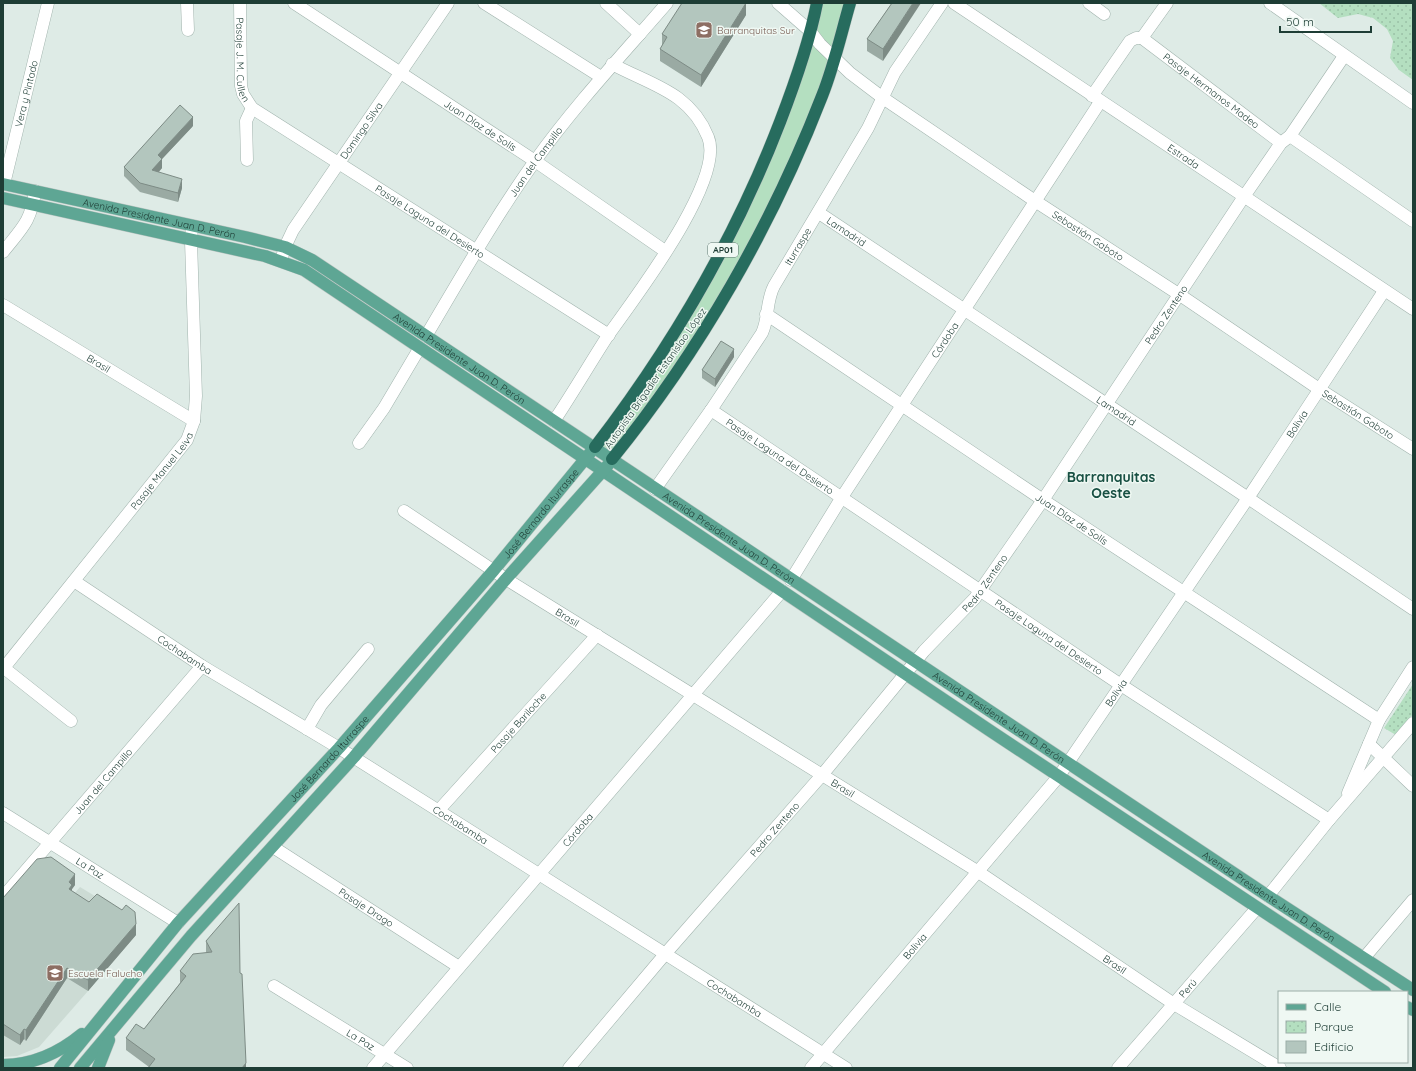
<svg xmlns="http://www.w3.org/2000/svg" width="1416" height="1071" font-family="Quicksand,sans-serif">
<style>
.built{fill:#ccdbd4}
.grass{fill:#b4dfc0}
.park{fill:url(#park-dots)}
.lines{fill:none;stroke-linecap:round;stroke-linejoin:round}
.minor-casing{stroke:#a1b3ad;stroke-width:13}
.major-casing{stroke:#bcc5c2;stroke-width:13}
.highway-casing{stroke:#bcc5c2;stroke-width:13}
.minor{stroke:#fff;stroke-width:12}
.major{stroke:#5ea694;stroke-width:12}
.highway{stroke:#276c5e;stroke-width:12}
.wall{fill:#9aaaa3}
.shaded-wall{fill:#7d8b85}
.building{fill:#b3c6be;stroke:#7d8b85}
.labels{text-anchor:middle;stroke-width:3;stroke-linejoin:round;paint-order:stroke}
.shield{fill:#eff8f3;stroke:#5d756e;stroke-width:1}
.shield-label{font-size:9px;font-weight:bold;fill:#1e3d35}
.education-label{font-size:10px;fill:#785e54;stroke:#eff8f3;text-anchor:start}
.street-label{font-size:10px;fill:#1e3d35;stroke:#eff8f3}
.district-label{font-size:14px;font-weight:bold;fill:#185043;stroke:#eff8f3}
</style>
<defs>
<pattern id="park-dots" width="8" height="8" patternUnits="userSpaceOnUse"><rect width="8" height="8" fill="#b4dfc0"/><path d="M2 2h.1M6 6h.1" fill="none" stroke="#9ac0a6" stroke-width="1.8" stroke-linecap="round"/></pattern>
</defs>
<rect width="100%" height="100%" fill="#deebe6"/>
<polygon class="built" points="80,887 126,915 88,991 39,1047 17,1056 3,1057 3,978"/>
<polygon class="grass" points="817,3 850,3 834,58 739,272 612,459 595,447 661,353 745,205"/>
<g class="park">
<polygon points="1319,3 1413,3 1413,80 1399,70 1390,58 1393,41 1387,29 1373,18 1358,14 1338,18"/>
<polygon points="1413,684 1413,714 1396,735 1384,728"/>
</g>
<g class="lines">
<g class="minor-casing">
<g id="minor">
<polyline points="187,3 188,30"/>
<path id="s1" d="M 240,3 L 241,86 L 243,94 L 252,108 L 609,335"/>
<path id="s2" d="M 294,3 L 535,161 L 665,251"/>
<polyline points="484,3 601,77"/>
<polyline points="606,3 640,34"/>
<path id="s3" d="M 778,3 L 810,31 L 820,44 L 850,73 L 883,98 L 1035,201 L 1180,295 L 1319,389 L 1413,449"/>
<path id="s4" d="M 954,3 L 1413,309"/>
<polyline points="1089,3 1104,14"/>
<polyline points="1270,3 1413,103"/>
<path id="s5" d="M 1142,38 L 1281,143"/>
<polyline points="1142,38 1167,3"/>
<polyline points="1092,96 1130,41 1136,38 1142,38"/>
<polyline points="1290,136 1413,221"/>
<polyline points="247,160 246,121 252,108"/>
<path id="s6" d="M 4,184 L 48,3"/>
<path id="s7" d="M 819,213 L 1248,498 L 1413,609"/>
<path d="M 3,252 C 22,228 31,222 35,191"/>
<path id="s8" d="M 281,261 L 285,247 L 293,230 L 448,3"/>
<path id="s9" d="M 3,305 L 194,421"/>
<path id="s10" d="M 766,314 L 1043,500 L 1379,720"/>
<path id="s11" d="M 426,336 C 461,277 495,217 535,161 C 575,105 622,55 667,3"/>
<path id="s12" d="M 711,410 L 1121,685 L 1329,820"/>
<path d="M 554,421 C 572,394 589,365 607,337 C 633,300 726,180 708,137 C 690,92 651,85 612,64"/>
<polyline points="359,443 384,408 419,349"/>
<path id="s13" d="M 655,489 L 711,410 L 762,333 C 769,318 766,301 774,286 L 868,128 L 895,72 L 942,3"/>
<path id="s14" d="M 404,511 L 506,579 L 977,871 L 1174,1004 L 1280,1068"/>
<path id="s15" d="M 791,580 L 842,497 L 1100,102"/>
<path id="s16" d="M 74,581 L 202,666 L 339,748 L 846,1068"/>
<polyline points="4,668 71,721"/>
<path id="s17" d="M 3,669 L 187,440 L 194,421 L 196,396 L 191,241 L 192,226"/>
<polyline points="307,729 321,705 368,649"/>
<polyline points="1369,744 1413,786"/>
<polyline points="1348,793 1379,720 1413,667"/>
<path id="s18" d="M 439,810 L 597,635"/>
<path id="s19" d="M 3,813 L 178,923"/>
<path id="s20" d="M 273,847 L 459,967"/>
<polyline points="1268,896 1329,820 1413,723"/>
<path id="s21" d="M 3,897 L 202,666"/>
<polyline points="1364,958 1413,900"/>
<path id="s22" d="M 274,986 L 407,1068"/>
<path id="s23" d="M 373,1068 L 782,591"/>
<path id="s24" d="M 569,1068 L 666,953 L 822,775 L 924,651 L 975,598 L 1043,500 L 1243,198 L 1281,143 L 1290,136 L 1344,56"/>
<path id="s25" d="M 811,1068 L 1059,776 L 1248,498 L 1384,291"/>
<path id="s26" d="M 1118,1068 L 1257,908"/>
</g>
</g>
<g class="major-casing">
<g id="major">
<path id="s27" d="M 3,184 L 245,237 L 285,247 L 312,260 L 1268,896 L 1413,990"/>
<polyline points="3,198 265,256 304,270 989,730 1385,992"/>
<polyline points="1407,1007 1413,1010"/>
<path d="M 3,1065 C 33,1065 59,1053 82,1034"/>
<path id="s28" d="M 60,1068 L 178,923 L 339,748 L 494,570 L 590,453"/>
<polyline points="80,1068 191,936 354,757 506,579 608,465"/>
<polyline points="98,1068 109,1040"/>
</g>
</g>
<g class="highway-casing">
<g id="highway">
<path d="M 595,447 C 671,348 735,239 780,122 C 795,83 809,44 817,3"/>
<path d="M 612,459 C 700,351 772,225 822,96 C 834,66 841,34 850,3"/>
</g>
</g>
<use href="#minor" class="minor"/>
<use href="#major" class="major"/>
<use href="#highway" class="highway"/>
</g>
<g class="wall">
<polygon points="892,3 883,61 867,51 867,39"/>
<polygon points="746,15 701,87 660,61 660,49 662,46 662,34"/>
<polygon points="193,126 162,159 162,168 159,172 182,188 178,202 140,192 124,176 124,167"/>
<polygon points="734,357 715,387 702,378 702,370"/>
<polygon points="75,885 72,889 72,891 136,935 88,991 67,978 26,1041 24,1039 20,1045 3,1035 3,898"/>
<polygon points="206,941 240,973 246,1068 149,1067 126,1050 126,1038 144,1029 180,983 180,971 206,953"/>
</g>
<g class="shaded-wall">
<polygon points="746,3 746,15 701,87 701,75"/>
<polygon points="913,3 921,3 883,61 883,49"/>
<polygon points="193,117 193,126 162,159 162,168 152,179 152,170 158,155"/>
<polygon points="182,179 182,188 178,202 178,193"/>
<polygon points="734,349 734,357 715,387 715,379"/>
<polygon points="75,874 75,885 72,889 72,896 69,900 69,882"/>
<polygon points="136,924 136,935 88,991 88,980"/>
<polygon points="67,968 67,978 26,1041 26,1030"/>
<polygon points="24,1029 24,1039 20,1045 20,1035"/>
<polygon points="246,1063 246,1068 242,1068"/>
</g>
<g class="building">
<polygon points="682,3 746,3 701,75 660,49 667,37 662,34"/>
<polygon points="892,3 913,3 883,49 867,39"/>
<polygon points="180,105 193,117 158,155 162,159 152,170 182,179 178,193 140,183 124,167"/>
<polygon points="721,341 734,349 715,379 702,370"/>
<polygon points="51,857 75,874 69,882 72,885 69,889 89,902 97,894 122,910 126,905 135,912 136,924 88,980 67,968 26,1030 24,1029 20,1035 3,1024 3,898 37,859"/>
<polygon points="239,903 240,973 242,974 246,1063 242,1068 148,1068 155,1059 126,1038 136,1024 144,1029 186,976 180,971 193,954 212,952 206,941"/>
</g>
<defs>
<g id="school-square" transform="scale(0.9)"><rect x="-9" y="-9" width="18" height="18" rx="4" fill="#8d6e63" stroke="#eff8f3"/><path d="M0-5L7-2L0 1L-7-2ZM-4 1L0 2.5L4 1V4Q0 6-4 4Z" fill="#fff"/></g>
</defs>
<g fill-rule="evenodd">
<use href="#school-square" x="704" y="30"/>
<use href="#school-square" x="55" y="973"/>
</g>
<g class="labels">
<rect class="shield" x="708" y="243" width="30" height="14" rx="3"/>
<g class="shield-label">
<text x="723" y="253">AP01</text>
</g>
<g class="education-label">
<text x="717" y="34">Barranquitas Sur</text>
<text x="68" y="977">Escuela Falucho</text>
</g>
<g class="street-label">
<text dy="4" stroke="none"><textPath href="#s1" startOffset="57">Pasaje J. M. Cullen</textPath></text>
<text dy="4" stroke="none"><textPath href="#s5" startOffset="87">Pasaje Hermanos Madeo</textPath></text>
<text dy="4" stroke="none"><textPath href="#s6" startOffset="93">Vera y Pintado</textPath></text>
<text dy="4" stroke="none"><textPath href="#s2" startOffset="223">Juan Díaz de Solís</textPath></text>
<text dy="4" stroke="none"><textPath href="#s8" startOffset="154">Domingo Silva</textPath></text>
<text dy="4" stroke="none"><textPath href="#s4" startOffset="276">Estrada</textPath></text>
<text dy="4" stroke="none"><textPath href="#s11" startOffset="206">Juan del Campillo</textPath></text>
<text dy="4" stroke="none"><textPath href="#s27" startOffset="160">Avenida Presidente Juan D. Perón</textPath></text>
<text dy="4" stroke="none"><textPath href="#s1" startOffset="319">Pasaje Laguna del Desierto</textPath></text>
<text dy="4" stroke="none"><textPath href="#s7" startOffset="33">Lamadrid</textPath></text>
<text dy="4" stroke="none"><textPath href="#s3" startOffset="389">Sebastián Gaboto</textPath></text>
<text dy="4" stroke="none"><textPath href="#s13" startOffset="284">Iturraspe</textPath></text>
<text dy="4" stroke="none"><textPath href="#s24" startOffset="963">Pedro Zenteno</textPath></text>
<text dy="4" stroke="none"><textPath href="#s15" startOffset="285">Córdoba</textPath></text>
<text dy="4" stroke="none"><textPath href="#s27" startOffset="496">Avenida Presidente Juan D. Perón</textPath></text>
<text dy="4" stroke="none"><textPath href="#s9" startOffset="112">Brasil</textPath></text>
<text transform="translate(655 378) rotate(-55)" y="4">Autopista Brigadier Estanislao López</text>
<text dy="4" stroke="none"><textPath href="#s7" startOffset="357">Lamadrid</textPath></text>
<text dy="4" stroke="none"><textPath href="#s3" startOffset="713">Sebastián Gaboto</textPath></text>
<text dy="4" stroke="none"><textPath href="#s25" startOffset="808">Bolivia</textPath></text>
<text dy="4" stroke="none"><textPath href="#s12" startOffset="83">Pasaje Laguna del Desierto</textPath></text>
<text dy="4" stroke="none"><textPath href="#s17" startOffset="254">Pasaje Manuel Leiva</textPath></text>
<text dy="4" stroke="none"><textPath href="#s28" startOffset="734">José Bernardo Iturraspe</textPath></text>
<text dy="4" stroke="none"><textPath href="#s10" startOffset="368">Juan Díaz de Solís</textPath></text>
<text dy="4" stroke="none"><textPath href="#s27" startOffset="820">Avenida Presidente Juan D. Perón</textPath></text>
<text dy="4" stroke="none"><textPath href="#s24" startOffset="639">Pedro Zenteno</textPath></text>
<text dy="4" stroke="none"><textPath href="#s14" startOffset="195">Brasil</textPath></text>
<text dy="4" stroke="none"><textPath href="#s12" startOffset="407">Pasaje Laguna del Desierto</textPath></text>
<text dy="4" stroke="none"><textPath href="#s16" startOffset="133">Cochabamba</textPath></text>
<text dy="4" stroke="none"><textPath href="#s25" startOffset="484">Bolivia</textPath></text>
<text dy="4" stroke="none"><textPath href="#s27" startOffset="1144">Avenida Presidente Juan D. Perón</textPath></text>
<text dy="4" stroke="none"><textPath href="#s18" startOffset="118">Pasaje Bariloche</textPath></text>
<text dy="4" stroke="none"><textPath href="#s28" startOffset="410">José Bernardo Iturraspe</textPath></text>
<text dy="4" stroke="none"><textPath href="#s21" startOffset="153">Juan del Campillo</textPath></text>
<text dy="4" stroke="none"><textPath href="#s14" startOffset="519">Brasil</textPath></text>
<text dy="4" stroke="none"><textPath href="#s16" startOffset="457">Cochabamba</textPath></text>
<text dy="4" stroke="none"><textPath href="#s23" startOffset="314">Córdoba</textPath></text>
<text dy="4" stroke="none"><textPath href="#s24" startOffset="315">Pedro Zenteno</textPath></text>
<text dy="4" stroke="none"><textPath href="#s19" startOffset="103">La Paz</textPath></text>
<text dy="4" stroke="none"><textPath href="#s27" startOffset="1468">Avenida Presidente Juan D. Perón</textPath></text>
<text dy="4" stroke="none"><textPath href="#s20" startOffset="111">Pasaje Drago</textPath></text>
<text dy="4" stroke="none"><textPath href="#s25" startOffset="160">Bolivia</textPath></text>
<text dy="4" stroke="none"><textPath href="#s14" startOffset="843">Brasil</textPath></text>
<text dy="4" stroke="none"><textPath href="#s26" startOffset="106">Perú</textPath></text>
<text dy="4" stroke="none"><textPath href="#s16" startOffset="781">Cochabamba</textPath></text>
<text dy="4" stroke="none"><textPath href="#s22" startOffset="102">La Paz</textPath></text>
</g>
<g class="district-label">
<text x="1111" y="482">Barranquitas<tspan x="1111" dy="16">Oeste</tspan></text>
</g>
</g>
<rect width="1416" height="1071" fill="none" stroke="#1e3d35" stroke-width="8"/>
<rect x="1278" y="991" width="130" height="72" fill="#eff8f3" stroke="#9bada7"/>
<rect x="1286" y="1004" width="20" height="6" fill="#5ea694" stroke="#9bada7"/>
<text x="1314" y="1011" font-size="12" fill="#1e3d35">Calle</text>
<rect x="1286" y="1021" width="20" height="12" fill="url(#park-dots)" stroke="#9bada7"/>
<text x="1314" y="1031" font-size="12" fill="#1e3d35">Parque</text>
<rect x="1286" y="1041" width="20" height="12" fill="#b3c6be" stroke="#9bada7"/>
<text x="1314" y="1051" font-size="12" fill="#1e3d35">Edificio</text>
<path d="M1280 26v6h91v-6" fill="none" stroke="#1e3d35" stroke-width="2"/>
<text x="1286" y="26" font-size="12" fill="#1e3d35" stroke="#eff8f3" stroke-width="3" paint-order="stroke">50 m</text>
</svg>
